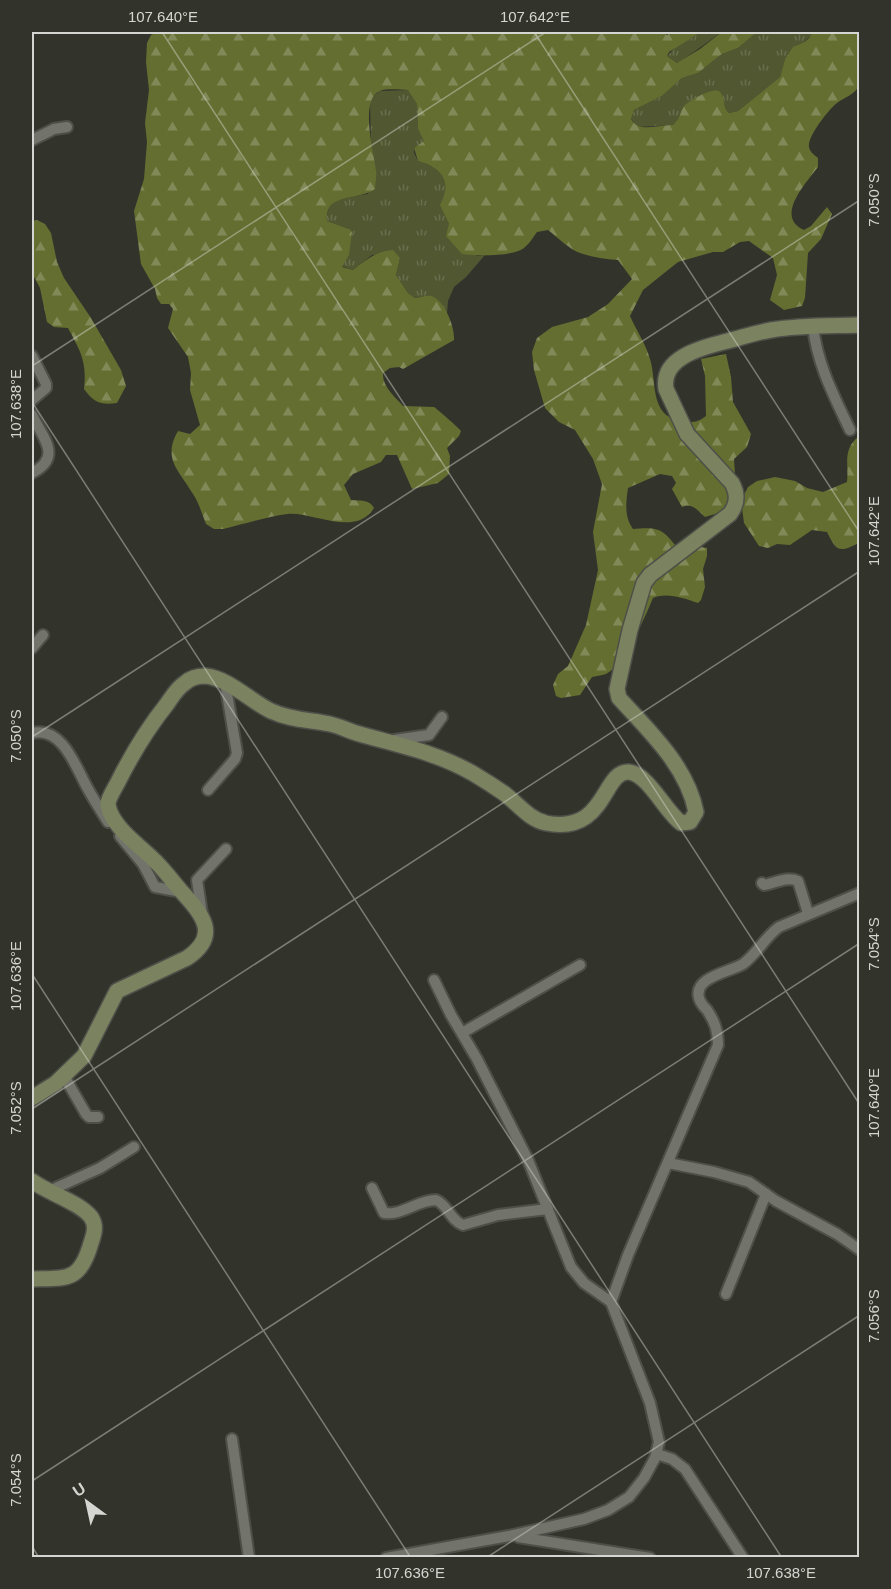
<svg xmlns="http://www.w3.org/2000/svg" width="891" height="1589" font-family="Arial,sans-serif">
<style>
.grass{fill:url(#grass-tufts)}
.forest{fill:url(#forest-firs)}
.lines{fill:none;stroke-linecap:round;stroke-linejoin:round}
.street-casing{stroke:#4e4f49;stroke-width:14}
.secondary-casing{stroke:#4e4f49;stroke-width:18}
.street{stroke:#72746b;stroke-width:10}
.secondary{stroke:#7b825f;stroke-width:15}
.ticks{fill:none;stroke:#d5d6d1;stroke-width:1.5;stroke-opacity:0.45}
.neatline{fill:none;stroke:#d5d6d1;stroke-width:2}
.ticks-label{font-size:15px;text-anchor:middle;fill:#d5d6d1}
</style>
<defs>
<pattern id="grass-tufts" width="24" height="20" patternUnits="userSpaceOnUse" patternTransform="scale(1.5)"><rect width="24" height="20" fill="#505731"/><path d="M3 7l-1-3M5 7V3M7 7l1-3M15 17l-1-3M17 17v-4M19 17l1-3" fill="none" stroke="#686e4e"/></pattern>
<pattern id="forest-firs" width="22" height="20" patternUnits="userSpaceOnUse" patternTransform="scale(1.5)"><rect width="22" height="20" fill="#636e30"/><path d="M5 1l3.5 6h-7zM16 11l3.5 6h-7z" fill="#808957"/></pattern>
</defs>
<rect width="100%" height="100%" fill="#32342b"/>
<g class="grass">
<polygon points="701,32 722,32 681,61 677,63 667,56 677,46"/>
<polygon points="757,32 812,32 811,36 785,59 780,77 738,111 729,113 726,110 721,93 673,125 637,127 631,119 634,110 662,96 682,78 698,73 722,54 738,48"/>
<path d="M 409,90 L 417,104 L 418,129 L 425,141 L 414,148 L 414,153 L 418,161 C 441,168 453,180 441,205 L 449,224 L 477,256 L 485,255 L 466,277 L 454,287 L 448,301 L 447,314 C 436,298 435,294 415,298 L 408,293 L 396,275 L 400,258 L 372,255 L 353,270 L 341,266 L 349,229 L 327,221 C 325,197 349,197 368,194 L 376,172 L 371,145 L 370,102 L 373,96 L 380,91 Z"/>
</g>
<g class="forest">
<path d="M 157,32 L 663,32 L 667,35 L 672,32 L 701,32 L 669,52 L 667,56 L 677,63 L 700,49 L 722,32 L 757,32 L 738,48 L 722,54 L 698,73 L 682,78 L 662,96 L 634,110 L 631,119 C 639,134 658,124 673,125 C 682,117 679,112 685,105 C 691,100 714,86 720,92 C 726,97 722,108 729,113 L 738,111 L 780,77 L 785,59 L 793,47 C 801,44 810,41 812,32 L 859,32 C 856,48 859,67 859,85 C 856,94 845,97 837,103 C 829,109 807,137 809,147 C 810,152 814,155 818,158 L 818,167 C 806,183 774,217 804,230 L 811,226 L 827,207 L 832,214 L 821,239 L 808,253 L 805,298 L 802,306 L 784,310 L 770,300 L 777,275 L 773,258 L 749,241 L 740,242 L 723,252 L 713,252 L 678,262 L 643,290 L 630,316 C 636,330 646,344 650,359 C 657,381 649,415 680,421 C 691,423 697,423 706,416 L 705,376 L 701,359 L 726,354 L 731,377 L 733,402 L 751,434 L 747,447 L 734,459 L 735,475 L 742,493 L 718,513 L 705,517 C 697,510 693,503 682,507 L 672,489 L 676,483 L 672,476 L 660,474 L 628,488 C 626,502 624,517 633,529 C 665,526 663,532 683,554 L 695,546 L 707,548 L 707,556 L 703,569 L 705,587 L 701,600 L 698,603 C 683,598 667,592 653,598 C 645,617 625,664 606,674 C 603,675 597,676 592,677 L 580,695 L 561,698 L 556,696 L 553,685 L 558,674 L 568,666 L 586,625 L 598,570 L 593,532 L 602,484 L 593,459 L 575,430 L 559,422 L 545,408 L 534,370 L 532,352 L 537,338 L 552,327 L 588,317 L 608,304 L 632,279 L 618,260 C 605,259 591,257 580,253 C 569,249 557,237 548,230 L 537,232 C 533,237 530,243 525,247 C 515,257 476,256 462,254 L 446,236 L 449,224 L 440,205 C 453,180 441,168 418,161 L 414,148 L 424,141 L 418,129 L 417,104 L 408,90 C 400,90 388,88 380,91 C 359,98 374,154 376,170 C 377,176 375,183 375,189 C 359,201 324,192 327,221 L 349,229 L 352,232 L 349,255 L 342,267 L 353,270 C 366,260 376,251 393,250 L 400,258 L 396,275 L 408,293 L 415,298 C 421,297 429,294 434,297 C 446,304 455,328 454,340 L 403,369 L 399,367 L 390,368 L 383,373 C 382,386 394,396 403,406 L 434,407 C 437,409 459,428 461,431 L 459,436 L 447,448 L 450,456 L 449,474 L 438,483 L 412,489 L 397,455 L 386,455 L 381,462 L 353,474 L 344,485 L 351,500 C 360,501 369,499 374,508 C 356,538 311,511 287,514 C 266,517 244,524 223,529 L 214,529 L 206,524 C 202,514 199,503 193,494 C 179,470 162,459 178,431 L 190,434 L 200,425 L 190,390 L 191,373 L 188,357 L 168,328 L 173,309 L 169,304 L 161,304 L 157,298 L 155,289 L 141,264 L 134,211 L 144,179 L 147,142 L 145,123 L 149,90 L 146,62 L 147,43 L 151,35 Z"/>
<path d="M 37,220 L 45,224 L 51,233 L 57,262 L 64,278 L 91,318 L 121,370 L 126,386 L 117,403 C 101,405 94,403 84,389 C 87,362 81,352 68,328 L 54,327 L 47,322 L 40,288 L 32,273 L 32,221 Z"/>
<path d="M 859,436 L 859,543 C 840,552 837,553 827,532 L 812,530 L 790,545 L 777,544 L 768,548 L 759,546 L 744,523 L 742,508 L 744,495 L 748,487 L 757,481 L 775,477 L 795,481 L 807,488 L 823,492 L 847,482 C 849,463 842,450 859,436 Z"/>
</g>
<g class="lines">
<g class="street-casing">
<g id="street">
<polyline points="32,140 54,129 67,127"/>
<path d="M 813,326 C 817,364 834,396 850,430"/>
<polyline points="32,356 46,384 46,388 32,400"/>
<path d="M 32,415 C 43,438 63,457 32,473"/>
<polyline points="32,648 43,635"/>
<path d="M 32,733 C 63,726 76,768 88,789 C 94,800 101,811 108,822"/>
<polyline points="394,740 429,735 442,717"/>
<polyline points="208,790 235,759 237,753 225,682"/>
<polyline points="120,836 143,864 155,887 182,892"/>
<path d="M 762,883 L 764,885 C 775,883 787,876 798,881 L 808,913"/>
<polyline points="202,914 197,880 226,849"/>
<polyline points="434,980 451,1015 477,1059 528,1160 571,1267 584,1283 611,1302"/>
<polyline points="462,1033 580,965"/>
<polyline points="64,1076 86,1114 89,1117 98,1117"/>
<polyline points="668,1163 714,1172 749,1182 776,1201 837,1234 860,1250"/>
<path d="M 372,1188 L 384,1213 C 401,1216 418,1200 436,1200 C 448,1205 450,1220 463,1225 L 498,1215 L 548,1209"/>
<polyline points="49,1191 100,1168 134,1147"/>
<polyline points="726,1294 766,1194"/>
<polyline points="232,1439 249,1558"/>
<polyline points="657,1454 672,1459 685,1469 743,1558"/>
<polyline points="518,1537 650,1558"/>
<path d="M 386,1558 L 509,1536 L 584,1519 L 608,1510 L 629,1497 L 644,1478 L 655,1458 L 659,1442 L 650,1403 L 611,1302 L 628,1255 L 718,1045 C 718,1031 715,1022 707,1010 C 704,1007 700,1002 699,998 C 693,977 730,972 743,964 C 757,954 765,937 779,927 L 860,893"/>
</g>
</g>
<g class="secondary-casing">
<g id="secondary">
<path d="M 32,1098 L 56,1083 L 84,1056 L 117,991 L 187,958 C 221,935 202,914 181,891 C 173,882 166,872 157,863 C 142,847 119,833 110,812 C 109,809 108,806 108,803 C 109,797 115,788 118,782 C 132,754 147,729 167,704 C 172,697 177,688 185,683 C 190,678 199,676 206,676 C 230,679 250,701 271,711 C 290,720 311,720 330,724 C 339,726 347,730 356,733 C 397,745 436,752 474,774 C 484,780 495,787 505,794 C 519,805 529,819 546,823 C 607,835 602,770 629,772 C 648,774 665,811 681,823 L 690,822 L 696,812 C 687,766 649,731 619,698 L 617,689 L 630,630 L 644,583 L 650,575 L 730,514 C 738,503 738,494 732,483 L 687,434 L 666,389 C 660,354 710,346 735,339 C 746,336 759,332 771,330 C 800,325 830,326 860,325"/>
<path d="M 32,1181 C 48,1193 79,1202 91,1217 C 97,1226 94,1234 91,1243 C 80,1282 67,1278 32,1279"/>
</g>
</g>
<use href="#street" class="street"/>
<use href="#secondary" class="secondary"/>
</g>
<path class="ticks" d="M 162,32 L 860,1105M 534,32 L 860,533M 32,366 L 546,32M 32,402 L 782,1558M 32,737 L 860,200M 32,974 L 411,1558M 32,1109 L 860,571M 32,1481 L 860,943M 32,1546 L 39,1558M 486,1558 L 860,1315"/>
<rect width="891" height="1589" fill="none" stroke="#32342b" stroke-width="66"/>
<g transform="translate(87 1502) rotate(327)" stroke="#32342b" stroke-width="4.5" paint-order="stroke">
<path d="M0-4.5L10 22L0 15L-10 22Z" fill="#d5d6d1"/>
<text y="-9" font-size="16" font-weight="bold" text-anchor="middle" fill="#d5d6d1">U</text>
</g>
<rect x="33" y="33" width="825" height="1523" class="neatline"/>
<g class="ticks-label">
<text x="163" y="22">107.640°E</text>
<text x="535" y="22">107.642°E</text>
<text transform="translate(874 200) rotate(-90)" y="5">7.050°S</text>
<text transform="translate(16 404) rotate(-90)" y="5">107.638°E</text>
<text transform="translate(874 531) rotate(-90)" y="5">107.642°E</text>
<text transform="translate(16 736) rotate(-90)" y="5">7.050°S</text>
<text transform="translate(874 944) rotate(-90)" y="5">7.054°S</text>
<text transform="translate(16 976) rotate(-90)" y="5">107.636°E</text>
<text transform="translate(874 1103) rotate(-90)" y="5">107.640°E</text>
<text transform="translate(16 1108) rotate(-90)" y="5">7.052°S</text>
<text transform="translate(874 1316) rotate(-90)" y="5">7.056°S</text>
<text transform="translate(16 1480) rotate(-90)" y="5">7.054°S</text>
<text x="410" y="1578">107.636°E</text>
<text x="781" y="1578">107.638°E</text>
</g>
</svg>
